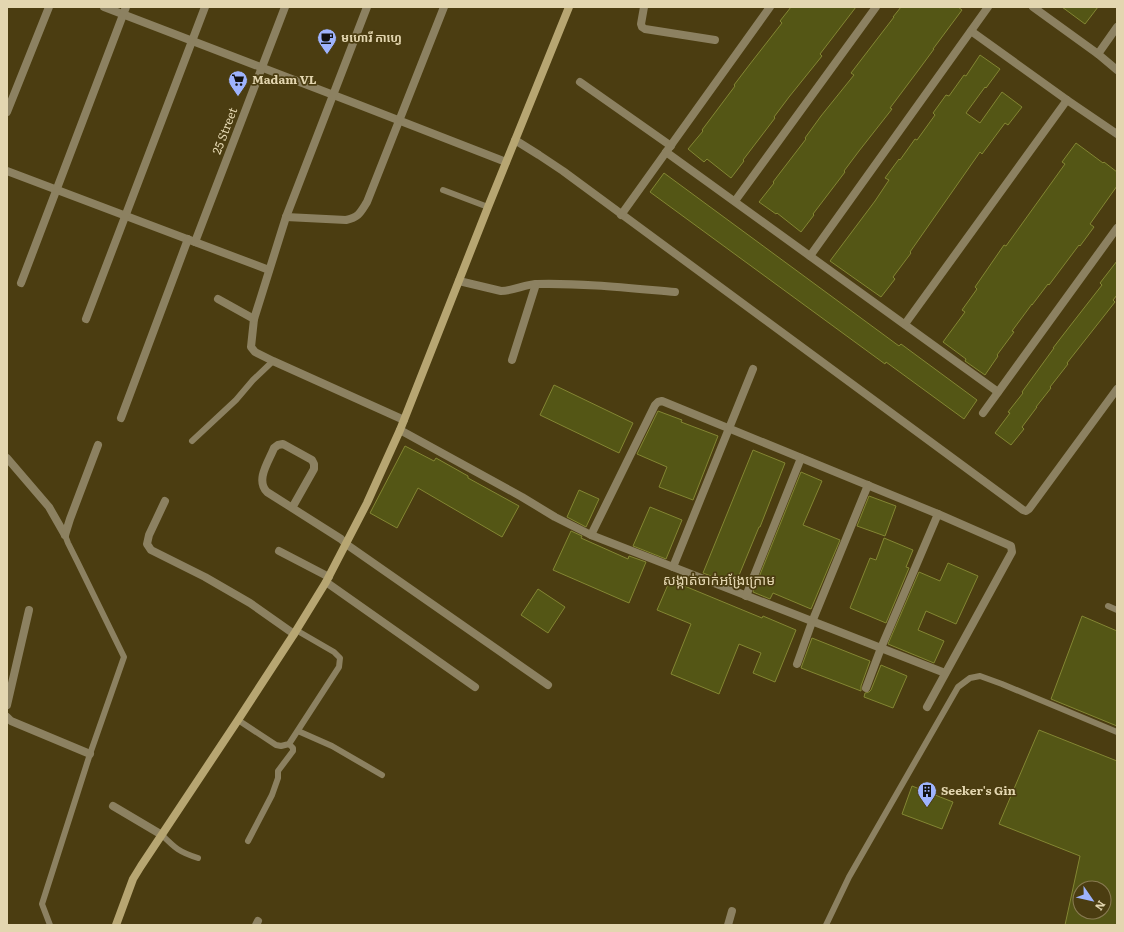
<svg xmlns="http://www.w3.org/2000/svg" width="1124" height="932" font-family="Literata,'Noto Sans Khmer',serif">
<style>
.building{fill:#545615;stroke:#838633;fill-rule:evenodd}
.lines{fill:none;stroke-linecap:round;stroke-linejoin:round}
.lane{stroke:#8c8161;stroke-width:6}
.street{stroke:#8c8161;stroke-width:8}
.secondary{stroke:#b7a672;stroke-width:8}
.labels{text-anchor:middle;stroke-width:3.5;stroke-linejoin:round;paint-order:stroke}
.poi-label{font-size:12px;font-weight:bold;fill:#e3d6b0;stroke:#4b3d11;text-anchor:start}
.street-label{font-size:12px;fill:#e3d6b0;stroke:#4b3d11}
.quarter-label{font-size:14px;fill:#e3d6b0;stroke:#4b3d11}
</style>
<rect width="100%" height="100%" fill="#4b3d11"/>
<g class="building">
<polygon points="791,7 856,7 820,54 822,56 789,97 774,117 775,118 743,160 744,161 731,178 707,159 704,162 688,149 703,131 702,130 735,86 734,85 750,64 782,23 780,21"/>
<polygon points="901,7 958,7 962,10 933,49 934,49 920,68 890,108 892,109 859,151 844,171 845,172 813,214 814,215 801,232 777,213 776,214 759,202 774,183 773,182 806,139 805,138 821,116 854,75 851,73 894,17 893,17"/>
<polygon points="1062,7 1098,7 1085,24"/>
<polygon points="980,55 1000,69 986,88 985,87 966,113 980,123 1002,92 1022,107 1008,125 1005,123 982,154 980,152 910,252 911,253 893,277 895,279 881,297 830,261 875,201 889,180 885,178 899,159 900,160 915,139 917,140 935,115 933,113 946,95 949,96 964,75 966,76"/>
<polygon points="1076,143 1103,163 1104,162 1117,172 1117,186 1090,224 1094,227 1080,246 1079,245 1049,285 1048,284 1032,305 1032,304 1012,331 1014,332 997,355 998,356 985,375 965,361 966,359 943,342 965,312 962,310 977,289 975,287 1004,245 1006,246 1065,164 1062,162"/>
<polygon points="664,173 899,346 901,344 977,400 964,419 886,362 885,364 650,192"/>
<polygon points="1117,261 1117,295 1113,300 1115,302 1067,363 1068,364 1050,387 1051,388 1036,407 1037,407 1022,427 1024,429 1011,445 995,433 1010,413 1008,412 1023,393 1022,392 1054,348 1053,348 1070,326 1102,285 1100,283"/>
<polygon points="554,385 633,423 619,453 540,415"/>
<polygon points="658,411 682,420 681,422 718,436 693,500 659,487 667,467 637,454"/>
<polygon points="405,446 434,461 436,458 468,476 468,478 519,506 502,537 418,488 397,528 370,513"/>
<polygon points="753,450 785,463 760,527 759,527 735,585 703,573"/>
<polygon points="801,472 822,481 803,525 840,540 811,609 773,593 770,599 753,592"/>
<polygon points="579,490 599,499 586,527 567,517"/>
<polygon points="869,496 896,506 885,536 857,526"/>
<polygon points="650,507 682,520 666,559 633,546"/>
<polygon points="571,531 582,536 581,538 628,559 629,556 646,562 629,603 553,570"/>
<polygon points="884,538 913,550 906,567 909,568 886,623 850,608 870,558 876,560"/>
<polygon points="948,563 978,576 956,624 926,611 918,630 944,641 934,663 888,644 919,572 940,581"/>
<polygon points="670,580 762,618 763,616 796,630 775,682 753,673 761,653 739,644 719,694 671,674 691,624 657,610"/>
<polygon points="538,589 565,607 548,633 521,615"/>
<polygon points="1082,616 1117,631 1117,726 1051,699"/>
<polygon points="812,638 870,661 861,686 861,691 801,668"/>
<polygon points="881,665 907,676 893,708 864,697 865,693 869,692 871,690"/>
<path d="M 1039,730 L 1117,761 L 1117,925 L 1065,925 L 1080,856 L 999,824 ZM 1080,888 L 1104,888 L 1104,912 L 1080,912 Z"/>
<polygon points="912,786 953,802 942,829 902,814"/>
</g>
<g class="lines">
<g class="lane">
<polyline points="443,190 488,207"/>
<polyline points="192,441 236,400 253,380 273,361"/>
<polyline points="1108,606 1117,610"/>
<polyline points="238,720 276,745 281,746 289,744 339,667 340,658 334,652 296,630"/>
<polyline points="298,731 332,746 382,775"/>
<path d="M 162,835 C 175,848 179,852 198,858"/>
<polyline points="248,841 272,795 278,778 278,771 293,751 293,748 289,744"/>
<polyline points="50,925 42,904 90,754 124,657 77,561 68,543 65,535"/>
<polyline points="826,925 849,877 958,687 970,678 980,676 1002,684 1117,732"/>
</g>
<g class="street">
<path d="M 104,7 C 239,58 372,110 506,162"/>
<polyline points="367,7 286,217 254,319 251,347 255,352 273,361 404,420"/>
<polyline points="644,7 641,24 642,27 645,29 715,40"/>
<polyline points="1033,7 1098,54 1117,70"/>
<polyline points="971,31 1067,100 1117,134"/>
<polyline points="1098,54 1117,27"/>
<polyline points="580,82 671,146"/>
<polyline points="7,112 49,7"/>
<polyline points="515,140 539,155 563,171 1023,510 1026,511 1029,509 1117,389"/>
<polyline points="666,152 998,392"/>
<polyline points="7,171 269,270"/>
<polyline points="735,201 876,7"/>
<polyline points="621,215 770,7"/>
<path d="M 286,217 L 346,220 C 359,217 360,213 367,202 L 444,7"/>
<polyline points="195,242 285,7"/>
<polyline points="810,256 988,7"/>
<path d="M 459,281 L 501,291 C 514,291 525,284 537,284 C 583,283 629,288 675,292"/>
<polyline points="21,283 126,7"/>
<polyline points="218,299 254,319"/>
<polyline points="86,319 205,7"/>
<polyline points="905,324 1067,100"/>
<polyline points="512,360 536,284"/>
<polyline points="983,413 1117,228"/>
<polyline points="121,418 188,239"/>
<polyline points="400,430 522,497 555,517 591,535 945,673"/>
<polyline points="7,458 49,507 65,535"/>
<polyline points="165,501 149,535 147,544 151,550 205,577 250,603 294,634"/>
<path d="M 292,508 L 314,469 L 314,464 L 312,460 L 283,444 L 278,445 L 274,448 C 269,461 255,480 267,492 L 341,539 L 346,544 L 548,685"/>
<polyline points="65,535 70,519 98,445"/>
<polyline points="591,535 655,405 658,402 662,401 938,514 1011,546 1012,552 927,707"/>
<polyline points="279,551 329,577"/>
<polyline points="673,567 753,369"/>
<polyline points="326,582 475,687"/>
<polyline points="746,596 801,458"/>
<polyline points="797,664 812,622 868,485"/>
<polyline points="866,688 881,648 938,514"/>
<polyline points="7,705 29,610"/>
<polyline points="7,717 11,721 90,754"/>
<polyline points="113,806 162,835"/>
<polyline points="256,925 258,921"/>
<polyline points="728,925 732,911"/>
</g>
<polyline class="secondary" points="116,925 133,879 141,866 238,720 294,634 326,582 367,503 400,430 488,207 569,7"/>
</g>
<defs>
<g id="cafe-pin" transform="scale(1)"><path d="M0 17L-7.5 6A9.5 9.5 0 1 1 7.5 6Z" fill="#9eb3fd" stroke="#4b3d11"/><path d="M-5.5-4.5H6V0H3Q3 3.5 0 3.5H-2.5Q-5.5 3.5-5.5 0ZM3-3.2v2h1.7v-2ZM-6 4.5H4V6H-6Z" fill="#111"/></g>
<g id="supermarket-pin" transform="scale(1)"><path d="M0 17L-7.5 6A9.5 9.5 0 1 1 7.5 6Z" fill="#9eb3fd" stroke="#4b3d11"/><path d="M-6-5.5h2.5l.6 2H6L4.5 2H-2.5L-4.4-4H-6ZM-1.5 3.2a1.3 1.3 0 1 0 .1 0ZM3 3.2a1.3 1.3 0 1 0 .1 0Z" fill="#111"/></g>
<g id="building-pin" transform="scale(1)"><path d="M0 17L-7.5 6A9.5 9.5 0 1 1 7.5 6Z" fill="#9eb3fd" stroke="#4b3d11"/><path d="M-4-6H4V6H1V3H-1V6H-4ZM-2.5-4.3h1.7v1.8h-1.7ZM.8-4.3h1.7v1.8H.8ZM-2.5-1h1.7V.8h-1.7ZM.8-1h1.7V.8H.8Z" fill="#111"/></g>
</defs>
<g fill-rule="evenodd">
<use href="#cafe-pin" x="327" y="38"/>
<use href="#supermarket-pin" x="238" y="80"/>
<use href="#building-pin" x="927" y="791"/>
</g>
<g class="labels">
<g class="poi-label">
<text x="341" y="42">មហោរី កាហ្វេ</text>
<text x="252" y="84">Madam VL</text>
<text x="941" y="795">Seeker's Gin</text>
</g>
<g class="street-label">
<text transform="translate(225 131) rotate(-69)" y="4">25 Street</text>
</g>
<g class="quarter-label">
<text x="719" y="585">សង្កាត់ចាក់អង្រែក្រោម</text>
</g>
</g>
<rect width="1124" height="932" fill="none" stroke="#e3d6b0" stroke-width="16"/>
<g transform="translate(1092 900) rotate(124)"><circle r="19" fill="#4b3d11" stroke="#887a51"/>
<path d="M0-3L7 15L0 10L-7 15Z" fill="#9eb3fd"/>
<text y="-6" font-size="11" font-weight="bold" text-anchor="middle" fill="#e3d6b0">N</text>
</g>
</svg>
